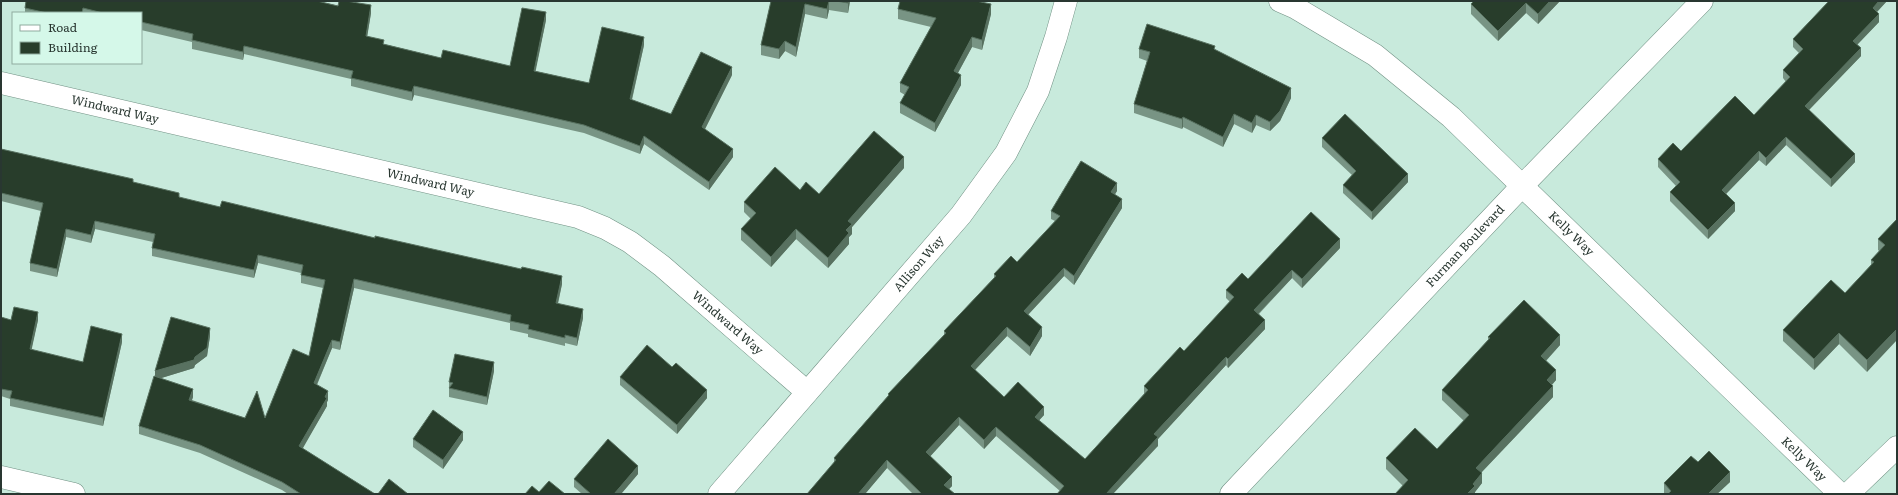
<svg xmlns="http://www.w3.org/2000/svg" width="1898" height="495" font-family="Literata,serif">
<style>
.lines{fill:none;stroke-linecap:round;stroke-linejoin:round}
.minor-casing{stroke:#719184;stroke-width:23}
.tertiary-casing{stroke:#719184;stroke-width:23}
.minor{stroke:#fff;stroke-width:22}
.tertiary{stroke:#fff;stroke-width:22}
.wall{fill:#789484}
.shaded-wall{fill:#587160}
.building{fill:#283d2b;stroke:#587160}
.labels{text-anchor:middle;stroke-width:4;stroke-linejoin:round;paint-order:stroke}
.street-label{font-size:12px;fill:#293731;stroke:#d5f8e9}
</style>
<rect width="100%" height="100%" fill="#c8eadc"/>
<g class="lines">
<g class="minor-casing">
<g id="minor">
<path id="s1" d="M 1280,1 L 1296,8 L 1375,55 L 1451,117 L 1840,494"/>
<path id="s2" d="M 1,83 L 578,217 L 605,228 L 630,242 L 662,266 L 807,392"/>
<polyline points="1,477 74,494"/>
<path id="s3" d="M 719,494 L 961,215 L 1006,153 L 1038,91 L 1056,37 L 1066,1"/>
<polyline points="1848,494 1897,447"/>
</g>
</g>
<g class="tertiary-casing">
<g id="tertiary">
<path id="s4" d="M 1231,494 L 1522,186 L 1702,1"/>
</g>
</g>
<use href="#minor" class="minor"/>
<use href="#tertiary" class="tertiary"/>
</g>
<g class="wall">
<polygon points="21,1 317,1 371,13 367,36 384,44 441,58 510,66 546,20 535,71 589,83 644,45 632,100 671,114 732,75 705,129 733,157 709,190 644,144 640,154 584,133 414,95 412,101 351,86 351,79 244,54 243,60 192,49 192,42 141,30 141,13 25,13 25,8 26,2"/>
<polygon points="771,1 850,1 848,13 829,10 827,19 805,14 796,57 785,51 779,59 761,55 761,45"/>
<polygon points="1560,1 1538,24 1526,13 1498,41 1471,14 1471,4"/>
<polygon points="1828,1 1887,1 1877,12 1879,22 1857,45 1861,56 1809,110 1855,162 1831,187 1786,145 1766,166 1759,160 1726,194 1735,211 1708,239 1670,201 1670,192 1676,186 1658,167 1658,159 1681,151 1754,115 1786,82 1783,78 1783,70 1799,53 1793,47 1793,39 1828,2"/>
<polygon points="898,9 991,14 982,50 972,47 958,73 961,85 935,132 900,113 900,103 905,95 900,92 900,83 931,27 898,19"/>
<polygon points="1139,49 1215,50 1291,98 1280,121 1270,131 1256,125 1252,133 1234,124 1223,147 1183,127 1182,129 1134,113 1134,104 1147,61 1139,58"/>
<polygon points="1322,138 1408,182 1372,220 1343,193 1343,185 1352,175 1322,147"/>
<polygon points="1,149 133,182 179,198 562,284 558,304 583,318 577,346 565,343 565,346 528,337 528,334 510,330 510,323 354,288 340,350 332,348 317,385 328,400 327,402 327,406 302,448 375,494 288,494 282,490 200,453 139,434 139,426 155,376 210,336 207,356 195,365 194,368 161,378 193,397 192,400 245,418 265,418 309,356 323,288 301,283 301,273 258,263 254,278 152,256 152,248 153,242 95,229 91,243 66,237 57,277 30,271 30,263 41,211 1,201"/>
<polygon points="904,168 852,227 852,234 849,237 849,244 828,268 796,239 771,267 741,240 741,229 751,219 744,212 744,202 800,190 819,194"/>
<polygon points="1117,191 1114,195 1122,208 1074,285 1064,276 1028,315 1042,336 1030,356 1007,336 975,370 1004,397 1044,415 1039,420 1085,459 1144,394 1144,386 1184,351 1230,302 1226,298 1226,290 1248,279 1340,248 1302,288 1292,278 1259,314 1265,329 1228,368 1226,365 1158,439 1158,446 1060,491 996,436 984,449 959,425 930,456 952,486 949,489 955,494 913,494 887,468 865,494 807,494 834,463 834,458 888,396 888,394 944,335 944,331 994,278 994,274 1017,262 1055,221 1051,219 1051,211"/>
<polygon points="1897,219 1867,372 1839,344 1814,370 1783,341 1783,330 1845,293 1871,265 1871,260 1879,251 1878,250 1878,239"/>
<polygon points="1,317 11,320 38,320 31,350 83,362 122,342 103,426 10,406 10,399 1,396"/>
<polygon points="1488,337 1560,345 1546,361 1556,380 1552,385 1553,397 1481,473 1482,483 1475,492 1475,494 1403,486 1386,469 1386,458 1437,449 1464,421 1442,400 1442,390 1488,340"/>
<polygon points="494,371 487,405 449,397 449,382"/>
<polygon points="620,377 707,398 677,434 620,385"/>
<polygon points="413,439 463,440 443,469 413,447"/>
<polygon points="1698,462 1730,482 1717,494 1665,494 1664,493 1664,483"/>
<polygon points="638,474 621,494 582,494 574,487 574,479"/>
</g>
<g class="shaded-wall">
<polygon points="829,1 829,10 827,19 827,9"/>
<polygon points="848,1 850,1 848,13"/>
<polygon points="1550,1 1560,1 1538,24 1538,14"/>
<polygon points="1879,1 1887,1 1873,16 1873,8"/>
<polygon points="1526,3 1526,13 1498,41 1498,31"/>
<polygon points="805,4 805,14 796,57 796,47"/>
<polygon points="991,4 991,14 982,50 982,40"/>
<polygon points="371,5 371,13 366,44 366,36"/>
<polygon points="546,12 546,20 534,79 534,71"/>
<polygon points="1879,14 1879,22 1853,49 1853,41"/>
<polygon points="644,37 644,45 630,107 630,99"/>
<polygon points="972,37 972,47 954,80 954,71"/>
<polygon points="785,41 785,51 779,59 779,49"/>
<polygon points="244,46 244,54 243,60 243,52"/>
<polygon points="1861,48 1861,56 1805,114 1805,106"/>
<polygon points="732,67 732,75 702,135 702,127"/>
<polygon points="961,75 961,85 935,132 935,123"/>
<polygon points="414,86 414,95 412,101 412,92"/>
<polygon points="1291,88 1291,98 1280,121 1270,131 1270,122"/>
<polygon points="1234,114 1234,124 1223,147 1223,137"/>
<polygon points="1256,115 1256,125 1252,133 1252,123"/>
<polygon points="1183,117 1183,127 1182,129 1182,119"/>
<polygon points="644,136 644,144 640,154 640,146"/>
<polygon points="1786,137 1786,145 1766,166 1766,158"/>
<polygon points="733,149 733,157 709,190 709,182"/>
<polygon points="1759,151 1759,160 1722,198 1722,190"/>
<polygon points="1855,154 1855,162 1831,187 1831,179"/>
<polygon points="904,157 904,168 852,227 852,234 849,237 849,244 828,268 828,258 846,230 848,221"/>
<polygon points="1408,174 1408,182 1372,220 1372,212"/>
<polygon points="1117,183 1117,191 1111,201 1111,192"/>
<polygon points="1122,199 1122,208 1074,285 1074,276"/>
<polygon points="1735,203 1735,211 1708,239 1708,230"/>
<polygon points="95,221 95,229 91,243 91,235"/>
<polygon points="66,229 66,237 57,277 57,269"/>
<polygon points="796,229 796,239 771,267 771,257"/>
<polygon points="1340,239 1340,248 1302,288 1302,279"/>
<polygon points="258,255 258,263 254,278 254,270"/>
<polygon points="1064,268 1064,276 1024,319 1024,311"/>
<polygon points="1292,270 1292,278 1254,318 1254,310"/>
<polygon points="562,276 562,284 556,311 556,303"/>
<polygon points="354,279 354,288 340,350 340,342"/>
<polygon points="583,309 583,318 577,346 577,338"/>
<polygon points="38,312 38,320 30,357 30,349"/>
<polygon points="1265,320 1265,329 1228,368 1228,359"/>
<polygon points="1007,327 1007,336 971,374 971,366"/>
<polygon points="1042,327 1042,336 1030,356 1030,347"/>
<polygon points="210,328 210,336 207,356 195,365 194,368 155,380 155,371"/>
<polygon points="1897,329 1897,340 1867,372 1867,360"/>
<polygon points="1839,333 1839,344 1814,370 1814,359"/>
<polygon points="122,334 122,342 103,426 103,418"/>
<polygon points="1560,335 1560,345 1541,366 1541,356"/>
<polygon points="332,340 332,348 314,391 314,383"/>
<polygon points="1226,357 1226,365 1158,439 1158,446 1113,494 1106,494 1154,434"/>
<polygon points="494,362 494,371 487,405 487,397"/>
<polygon points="1556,370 1556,380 1547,390 1547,380"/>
<polygon points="1553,386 1553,397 1476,478 1476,468"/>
<polygon points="193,389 193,397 189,408 189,400"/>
<polygon points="707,390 707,398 677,434 677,425"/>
<polygon points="328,391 328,400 327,402 327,406 299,455 299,446"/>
<polygon points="1044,407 1044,415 1035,425 1035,417"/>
<polygon points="959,417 959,425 926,461 926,452"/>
<polygon points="996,427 996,436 984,449 984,440"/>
<polygon points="463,432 463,440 443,469 443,460"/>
<polygon points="887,460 887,468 865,494 858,494"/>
<polygon points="638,466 638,474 621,494 614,494"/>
<polygon points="1730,472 1730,482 1717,494 1708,494"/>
<polygon points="1482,473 1482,483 1475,492 1475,494 1467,494 1473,484"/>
<polygon points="952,477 952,486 944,494 944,485"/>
</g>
<g class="building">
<polygon points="26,1 317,1 338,6 339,1 346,1 371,5 366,36 384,40 383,44 441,58 443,50 510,66 522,8 546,12 534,71 589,83 602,27 644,37 630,99 671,114 701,52 732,67 702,127 733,149 709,182 644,136 640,146 584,125 414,86 412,92 351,78 353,71 244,46 243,52 192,40 193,34 141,22 141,13 103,13 83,8 82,13 47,13 25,8"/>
<polygon points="771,1 829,1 827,9 805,4 796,47 785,41 779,49 761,45"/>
<polygon points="836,1 848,1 848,3"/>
<polygon points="900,1 976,1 991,4 982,40 972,37 954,71 961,75 935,123 900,103 909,87 900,83 936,18 898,9"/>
<polygon points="1474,1 1550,1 1538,14 1526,3 1498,31 1471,4"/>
<polygon points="1829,1 1879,1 1873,8 1879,14 1853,41 1861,48 1805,106 1855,154 1831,179 1786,137 1766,158 1759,151 1722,190 1735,203 1708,230 1670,192 1680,182 1658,159 1673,143 1681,151 1735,96 1754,115 1790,77 1783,70 1803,49 1793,39"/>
<polygon points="1147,24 1215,46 1214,49 1291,88 1280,111 1270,122 1256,115 1252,123 1234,114 1223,137 1183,117 1182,119 1134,104 1150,52 1139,49"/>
<polygon points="1345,114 1408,174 1372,212 1343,185 1356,171 1322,138"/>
<polygon points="874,131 904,157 848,221 852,224 846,230 849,233 828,258 796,229 771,257 741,229 756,213 744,202 775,167 800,190 806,182 819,194"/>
<polygon points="1,149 133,179 133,182 179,193 179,197 220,207 222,201 375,238 375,236 521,269 522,267 562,276 556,303 583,309 577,338 565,335 565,338 528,329 529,325 510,321 511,315 354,279 340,342 332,340 314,383 328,391 325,397 327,398 299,446 375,494 301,494 282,482 200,445 139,426 154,376 193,389 189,400 245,418 257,391 265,418 293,349 309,356 325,280 301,275 303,265 258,255 254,270 152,248 155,234 95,221 91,235 66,229 57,269 30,263 43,203 1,193"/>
<polygon points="1081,161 1117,183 1111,192 1122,199 1074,276 1064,268 1024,311 1042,327 1030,347 1007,327 971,366 1004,397 1018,382 1044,407 1035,417 1085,459 1148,390 1144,386 1180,347 1184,351 1234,297 1226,290 1242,273 1248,279 1311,212 1340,239 1302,279 1292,270 1254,310 1265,320 1228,359 1226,357 1154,434 1158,437 1106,494 1057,494 1064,486 996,427 984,440 959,417 926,452 952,477 944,485 955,494 922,494 887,460 858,494 807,494 836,460 834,458 889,395 888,394 946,333 944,331 996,276 994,274 1011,256 1017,262 1060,216 1051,211"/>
<polygon points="1897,219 1897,329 1867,360 1839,333 1814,359 1783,330 1831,280 1845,293 1874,262 1871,260 1885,245 1878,239"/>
<polygon points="1524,300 1560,335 1541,356 1556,370 1547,380 1553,386 1476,468 1482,473 1473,484 1475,486 1467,494 1395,494 1408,480 1386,458 1415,428 1437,449 1469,415 1442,390 1490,338 1488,337"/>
<polygon points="14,307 38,312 30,349 83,362 91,326 122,334 103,418 10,398 12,391 1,389 1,317 11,320"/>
<polygon points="171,317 210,328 207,348 195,357 194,360 155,371"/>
<polygon points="647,345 672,367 676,363 707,390 677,425 620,377"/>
<polygon points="455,354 494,362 487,397 449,388 453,383 449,382"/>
<polygon points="433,410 463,432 443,460 413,439"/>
<polygon points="608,439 638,466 614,494 591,494 574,479"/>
<polygon points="1709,451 1730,472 1708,494 1668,494 1671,491 1664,483 1691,456 1698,462"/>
<polygon points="389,479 408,494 378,494"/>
<polygon points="549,481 565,494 525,494 532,486 539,492"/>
</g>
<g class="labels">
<g class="street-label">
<text dy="4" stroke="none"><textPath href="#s2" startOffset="117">Windward Way</textPath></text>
<text dy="4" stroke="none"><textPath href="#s2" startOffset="441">Windward Way</textPath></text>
<text dy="4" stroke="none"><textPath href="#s1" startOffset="375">Kelly Way</textPath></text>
<text dy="4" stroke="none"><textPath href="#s4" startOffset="341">Furman Boulevard</textPath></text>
<text dy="4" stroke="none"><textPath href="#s3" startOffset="305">Allison Way</textPath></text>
<text dy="4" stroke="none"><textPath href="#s2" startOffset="777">Windward Way</textPath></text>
<text dy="4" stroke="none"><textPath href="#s1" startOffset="699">Kelly Way</textPath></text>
</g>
</g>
<rect width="1898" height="495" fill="none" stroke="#293731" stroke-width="4"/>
<rect x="12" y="12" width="130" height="52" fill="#d5f8e9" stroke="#90ab9f"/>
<rect x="20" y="25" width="20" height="6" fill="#ffffff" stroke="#90ab9f"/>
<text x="48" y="32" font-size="12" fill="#293731">Road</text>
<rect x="20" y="42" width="20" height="12" fill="#283d2b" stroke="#90ab9f"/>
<text x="48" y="52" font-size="12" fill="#293731">Building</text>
</svg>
